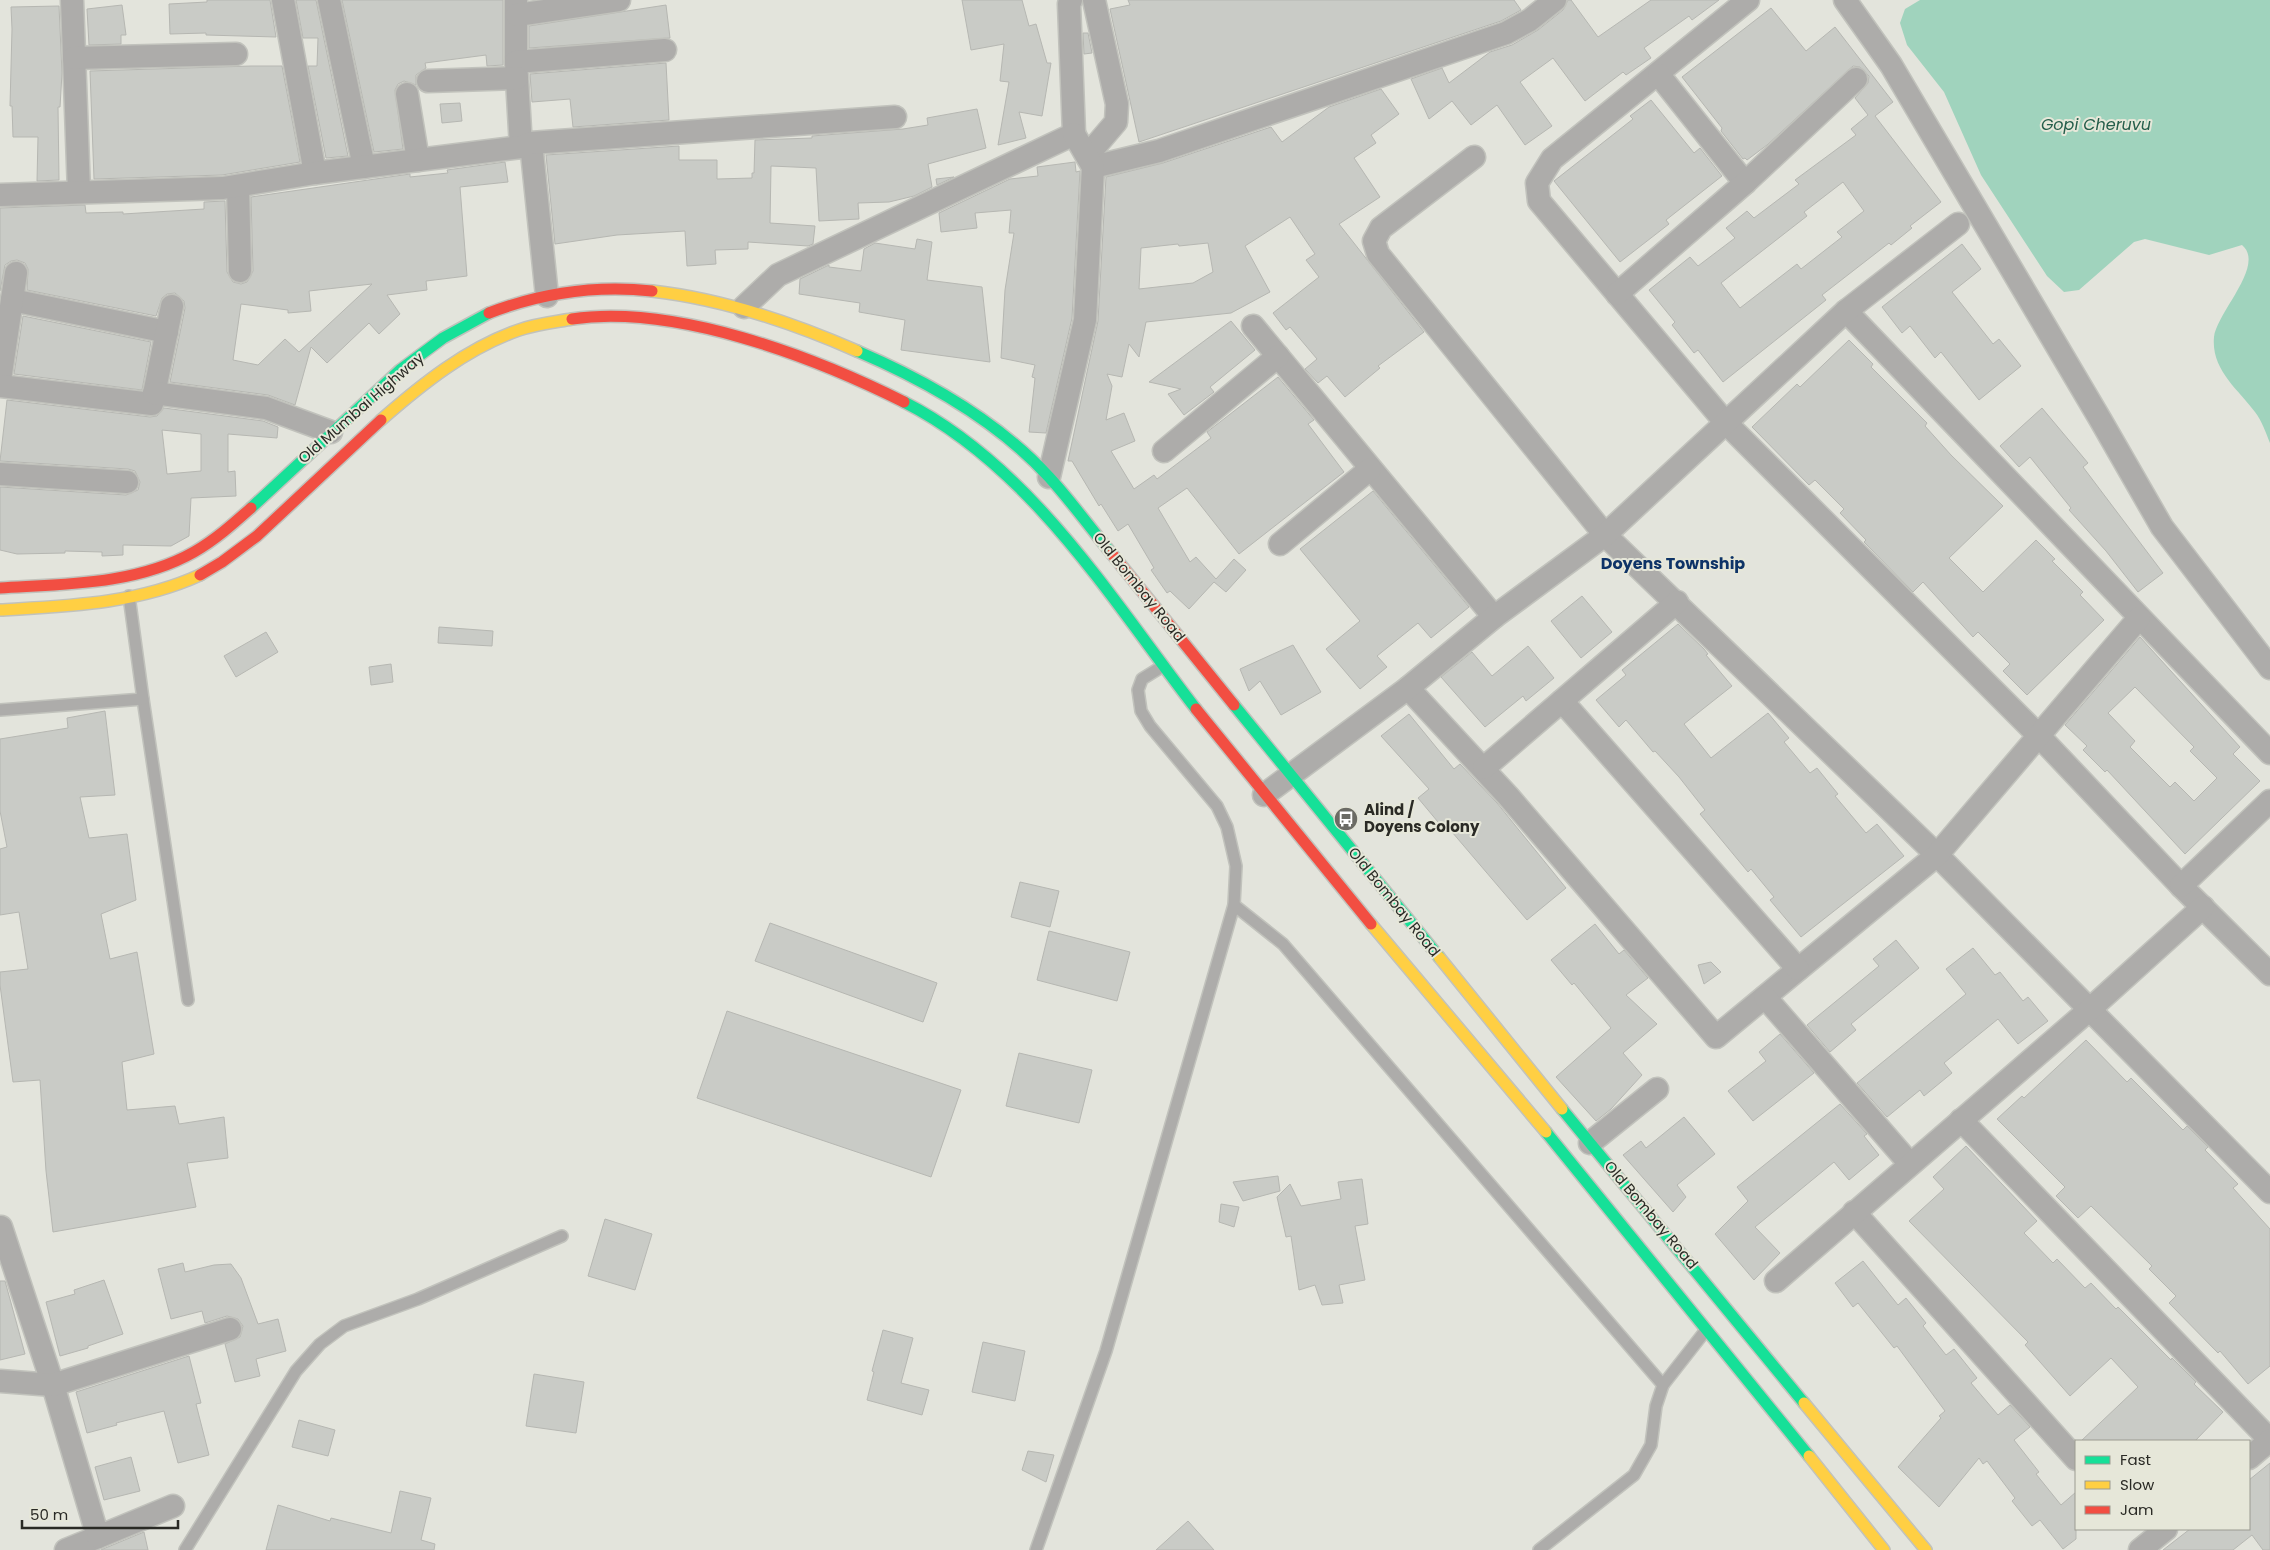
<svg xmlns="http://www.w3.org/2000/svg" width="2270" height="1550" font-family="Poppins,sans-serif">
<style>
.water{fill:#a0d3bd}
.building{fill:#c9cbc6;stroke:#b6b7b2;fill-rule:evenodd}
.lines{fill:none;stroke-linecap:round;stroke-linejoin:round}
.lane-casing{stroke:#c1c2bc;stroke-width:14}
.street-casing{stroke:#c1c2bc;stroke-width:25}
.fast-casing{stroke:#c1c2bc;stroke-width:14}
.slow-casing{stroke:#c1c2bc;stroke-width:14}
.jam-casing{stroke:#c1c2bc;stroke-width:14}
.lane{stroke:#adacaa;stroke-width:11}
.street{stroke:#adacaa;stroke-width:22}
.fast{stroke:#16e098;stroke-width:11}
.slow{stroke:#ffcf43;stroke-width:11}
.jam{stroke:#f24e42;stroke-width:11}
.labels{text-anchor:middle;stroke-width:4;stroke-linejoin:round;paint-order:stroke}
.street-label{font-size:15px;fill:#2a2a25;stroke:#e6e7d9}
.poi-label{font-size:15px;font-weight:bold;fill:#2a2a25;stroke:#e6e7d9;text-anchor:start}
.water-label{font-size:16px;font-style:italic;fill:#255e4b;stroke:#e6e7d9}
.neighbourhood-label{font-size:16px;font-weight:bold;fill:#0e3367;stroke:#e6e7d9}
</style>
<rect width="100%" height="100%" fill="#e3e4dc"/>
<path class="water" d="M 1920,0 L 2270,0 L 2270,443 C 2266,433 2262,421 2255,412 C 2238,389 2211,370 2214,337 C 2217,312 2266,265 2242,245 L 2209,255 L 2145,239 L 2134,242 L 2079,290 L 2064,292 L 2047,276 L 1981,175 L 1944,92 L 1907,45 L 1900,23 L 1905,9 Z"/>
<g class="building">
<polygon points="207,0 270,0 276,37 206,35 206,33 170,34 169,4 207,2"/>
<polygon points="296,0 316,0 348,156 326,158 308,66 317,66 318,38 303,38"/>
<polygon points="342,0 503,0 503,65 487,66 486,55 425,63 426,68 416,75 416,85 404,81 398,84 395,90 403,149 374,152"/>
<polygon points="962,0 1022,0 1029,26 1036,24 1047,63 1051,63 1042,116 1019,112 1026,138 998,145 1009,82 1000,81 1004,44 971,50"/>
<polygon points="1128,0 1514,0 1521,10 1501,21 1139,142 1110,9 1130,5"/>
<polygon points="1568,0 1571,0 1598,37 1651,0 1719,0 1692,20 1689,16 1644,48 1651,58 1626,75 1623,72 1585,101 1553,58 1520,82 1552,126 1525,145 1497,105 1471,125 1452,101 1429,119 1411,79 1442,68 1449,83 1490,52 1512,45 1538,30 1563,10"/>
<polygon points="122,5 126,35 121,35 121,44 89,45 87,9"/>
<polygon points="666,5 670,38 529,48 529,26"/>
<polygon points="59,6 62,73 60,107 58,107 59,180 37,181 38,137 13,137 12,106 10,106 12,29 11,7"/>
<path d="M 1771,8 L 1806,51 L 1835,27 L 1893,102 L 1875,116 L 1941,202 L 1910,226 L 1912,228 L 1891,245 L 1889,243 L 1822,295 L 1826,300 L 1723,382 L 1698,350 L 1694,353 L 1672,325 L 1675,322 L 1649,290 L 1690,257 L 1698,266 L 1735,238 L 1726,228 L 1747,211 L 1754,218 L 1799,184 L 1795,180 L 1856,135 L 1851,129 L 1868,115 L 1855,98 L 1868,83 L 1869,76 L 1860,67 L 1853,66 L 1767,145 L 1747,160 L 1745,158 L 1743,159 L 1721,131 L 1722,128 L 1682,77 ZM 1843,182 L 1864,211 L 1837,232 L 1842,237 L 1801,269 L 1797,264 L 1740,308 L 1721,283 L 1807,216 L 1804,212 Z"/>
<polygon points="1083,33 1088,33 1092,53 1084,54"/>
<polygon points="666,63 669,120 573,127 570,99 532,102 530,74"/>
<polygon points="251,66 282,66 300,162 222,175 94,179 90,71"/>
<path d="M 1381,89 L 1399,114 L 1371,135 L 1376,143 L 1354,158 L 1380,197 L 1339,224 L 1424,332 L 1378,366 L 1380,368 L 1345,397 L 1327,376 L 1318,383 L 1305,369 L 1317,359 L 1290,327 L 1286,330 L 1273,313 L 1319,277 L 1306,260 L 1315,254 L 1290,217 L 1245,246 L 1270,292 L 1231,313 L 1146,322 L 1139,357 L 1129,344 L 1122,377 L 1107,374 L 1112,386 L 1106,420 L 1124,413 L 1135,441 L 1111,451 L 1134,489 L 1154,475 L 1157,479 L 1211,438 L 1207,432 L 1278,377 L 1314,420 L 1308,424 L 1344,472 L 1239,554 L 1187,488 L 1158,508 L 1190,562 L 1196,557 L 1216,579 L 1234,559 L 1246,570 L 1226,592 L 1214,582 L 1189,609 L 1170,591 L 1167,593 L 1151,570 L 1154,568 L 1128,524 L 1118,531 L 1101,504 L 1099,506 L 1072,461 L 1068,461 L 1098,321 L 1106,177 L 1163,163 L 1271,127 L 1282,142 L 1329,107 ZM 1208,243 L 1213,272 L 1193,283 L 1139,289 L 1141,248 L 1178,244 L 1179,246 Z"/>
<polygon points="1651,100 1694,153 1700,148 1722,176 1666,220 1669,224 1620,262 1554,181 1633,119 1630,116"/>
<polygon points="460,103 462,121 442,123 440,104"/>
<polygon points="977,109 986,148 928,164 932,187 914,196 889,202 858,203 859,219 819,221 816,168 771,166 770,223 815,226 813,244 808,246 748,242 748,249 715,250 716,264 687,266 685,231 617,235 555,244 546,155 679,146 679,160 717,160 717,179 752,178 752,173 754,173 755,140 812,138 812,136 903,129 928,125 927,118"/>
<path d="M 505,162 L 508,182 L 460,187 L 467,276 L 426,281 L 427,290 L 387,295 L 400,314 L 379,334 L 369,323 L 327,363 L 311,347 L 295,405 L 268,395 L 170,382 L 185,308 L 184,301 L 175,293 L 167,294 L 162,298 L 156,316 L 27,290 L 28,269 L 25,263 L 17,260 L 11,261 L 5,265 L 0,291 L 0,208 L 85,205 L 86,213 L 123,212 L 123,214 L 204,209 L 204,202 L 225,201 L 227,272 L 233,282 L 241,284 L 247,282 L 253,271 L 251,197 L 410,174 L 410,177 L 448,173 L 447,170 ZM 372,284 L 299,352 L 285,339 L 258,365 L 233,360 L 241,304 L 288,310 L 288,313 L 311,311 L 309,291 Z"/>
<polygon points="1075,162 1076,172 1080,171 1072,318 1046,433 1029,432 1035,378 1032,377 1035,365 1001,358 1005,290 1014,233 1009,233 1011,210 975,213 977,228 941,232 939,213 1010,179 1038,176 1037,167"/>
<polygon points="954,177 937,185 936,179"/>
<polygon points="917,239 932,242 927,280 982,287 990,362 901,350 905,320 859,312 860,303 799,294 800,279 829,265 829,267 861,271 864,249 875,243 915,249"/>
<polygon points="1962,244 1981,269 1952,292 1993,344 1999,339 2021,366 1979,400 1941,352 1935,358 1910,326 1902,333 1882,307"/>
<polygon points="23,316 151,342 142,390 14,374"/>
<polygon points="1231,321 1255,350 1210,387 1214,392 1184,415 1168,394 1181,389 1149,382"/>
<polygon points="1849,340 1873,364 1871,367 1927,423 1925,426 1951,455 2003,506 1949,558 1983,592 2036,540 2055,559 2052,561 2083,592 2080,595 2104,620 2027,695 2003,671 2010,664 1978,632 1973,637 1923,582 1913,592 1864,542 1866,540 1840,513 1844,509 1815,480 1809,485 1752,427 1797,384 1800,387"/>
<path d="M 7,400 L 150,417 L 157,416 L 164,408 L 263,421 L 278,427 L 277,438 L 228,434 L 228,472 L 235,471 L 236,496 L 191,498 L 189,536 L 171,546 L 123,545 L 123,555 L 102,556 L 102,552 L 65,551 L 65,553 L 17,554 L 0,550 L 0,487 L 126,495 L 138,490 L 140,482 L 135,471 L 128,469 L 0,461 ZM 162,430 L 201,434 L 201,471 L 167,474 Z"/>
<polygon points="2042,408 2088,463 2083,467 2163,573 2138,592 2106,551 2069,510 2071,508 2030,457 2019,467 2000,446"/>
<polygon points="1373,491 1469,607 1431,638 1418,623 1377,656 1387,667 1360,689 1326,649 1360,621 1300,549"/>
<polygon points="1582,596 1612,632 1581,658 1551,621"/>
<polygon points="1678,624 1704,649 1708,654 1706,655 1732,686 1684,724 1711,758 1768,713 1789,738 1784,742 1810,773 1817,768 1838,794 1835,796 1866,833 1877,824 1904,856 1801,937 1770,900 1774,897 1751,869 1748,872 1700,814 1705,810 1679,777 1655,751 1653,752 1626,720 1619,727 1596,700 1626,675 1622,670"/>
<polygon points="439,627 493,631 492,646 438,643"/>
<polygon points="266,632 278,652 236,677 224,656"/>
<path d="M 2140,637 L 2240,747 L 2233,754 L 2260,781 L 2185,854 L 2107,770 L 2105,772 L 2083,750 L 2087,746 L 2065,725 ZM 2135,687 L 2194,747 L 2190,751 L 2217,778 L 2194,801 L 2175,782 L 2170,787 L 2130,747 L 2135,741 L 2108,713 Z"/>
<polygon points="1293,645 1321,692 1281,715 1260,681 1249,691 1240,669"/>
<polygon points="1528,646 1554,678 1526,701 1523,696 1485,727 1441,677 1472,652 1492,676"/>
<polygon points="391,664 393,682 371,685 369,667"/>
<polygon points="105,711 115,795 80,797 89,838 127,834 136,900 101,914 110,959 137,952 154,1054 122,1062 127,1110 175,1106 179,1124 224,1117 228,1158 187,1163 196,1207 53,1232 46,1171 40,1080 13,1082 0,985 0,972 28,969 19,912 0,915 0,849 7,847 0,811 0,739 68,728 67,718"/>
<polygon points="1409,714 1454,769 1460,764 1497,803 1566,888 1527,920 1446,825 1443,828 1418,798 1429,789 1381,736"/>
<polygon points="1020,882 1059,891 1050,927 1011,917"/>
<polygon points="770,923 937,983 923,1022 755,961"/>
<polygon points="1595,924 1619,954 1624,950 1648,978 1626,995 1657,1024 1623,1053 1642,1075 1611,1109 1596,1121 1556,1077 1611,1028 1574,983 1572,985 1551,960"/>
<polygon points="1049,931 1130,952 1117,1001 1037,980"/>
<polygon points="1896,940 1919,968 1851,1024 1856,1030 1830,1052 1807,1025 1879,966 1873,959"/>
<polygon points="1973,948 1995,975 2000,972 2023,1001 2028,997 2048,1021 2018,1044 1998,1019 1944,1063 1952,1073 1924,1096 1920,1090 1887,1117 1857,1083 1966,994 1946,969"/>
<polygon points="1711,962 1721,972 1704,984 1698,965"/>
<polygon points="727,1011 961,1090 931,1177 697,1098"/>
<polygon points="1780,1034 1814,1073 1753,1121 1728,1091 1766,1061 1759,1052"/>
<polygon points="2086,1040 2127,1082 2131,1078 2183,1130 2187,1126 2208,1147 2205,1150 2238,1184 2233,1188 2270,1229 2270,1366 2248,1384 2220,1351 2218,1353 2169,1303 2176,1296 2149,1269 2152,1266 2091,1206 2078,1218 2056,1196 2065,1187 1997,1119 2022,1096 2024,1098"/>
<polygon points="1019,1053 1092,1070 1079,1123 1006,1106"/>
<polygon points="1840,1104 1867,1134 1864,1136 1879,1155 1849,1180 1834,1162 1755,1227 1780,1253 1754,1280 1715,1234 1748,1201 1737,1187"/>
<polygon points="1684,1117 1715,1154 1677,1185 1686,1197 1673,1212 1623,1155 1641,1141 1646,1148"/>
<polygon points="1966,1146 2037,1221 2024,1233 2053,1263 2057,1259 2085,1288 2091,1283 2116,1309 2118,1307 2171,1360 2172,1358 2196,1382 2194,1384 2223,1412 2195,1441 2081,1441 2138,1387 2111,1358 2070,1396 2025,1345 2028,1342 1909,1221 1944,1189 1933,1177"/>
<polygon points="1278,1176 1280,1191 1243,1201 1233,1182"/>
<polygon points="1362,1179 1368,1224 1355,1226 1365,1280 1339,1285 1343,1303 1322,1305 1315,1285 1299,1290 1291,1236 1286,1237 1277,1197 1290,1184 1301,1206 1341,1199 1338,1182"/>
<polygon points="1221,1204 1239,1207 1234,1227 1219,1222"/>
<polygon points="605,1219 652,1234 635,1290 588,1276"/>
<polygon points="1863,1261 1898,1305 1906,1298 1926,1323 1923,1326 1946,1355 1954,1349 1977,1378 1971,1383 1998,1415 2010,1405 2030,1427 2014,1440 2039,1472 2036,1474 2061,1505 2076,1492 2076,1539 2063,1549 2040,1520 2032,1526 2012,1501 2015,1498 1987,1461 1983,1464 1979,1458 1939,1507 1898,1467 1941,1418 1939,1416 1945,1411 1897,1346 1894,1348 1858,1303 1853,1307 1835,1283"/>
<polygon points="183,1263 185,1272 214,1265 231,1264 241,1278 258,1324 278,1319 286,1351 256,1359 260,1376 235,1382 225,1344 240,1337 243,1326 238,1319 227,1316 205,1323 202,1311 171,1319 158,1269"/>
<polygon points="104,1280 123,1334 88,1346 88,1348 60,1356 46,1302 75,1294 74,1290"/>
<polygon points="0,1281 5,1281 25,1354 0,1360"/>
<polygon points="883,1330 913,1338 901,1383 929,1390 922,1415 867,1400 874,1372 872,1371"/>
<polygon points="983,1342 1025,1351 1015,1401 972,1392"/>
<polygon points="189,1356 201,1403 196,1404 209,1455 178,1463 164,1411 116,1423 117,1425 87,1433 76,1392"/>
<polygon points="534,1374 584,1382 576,1433 526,1426"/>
<polygon points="299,1420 335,1430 328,1456 292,1447"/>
<polygon points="1028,1451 1054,1455 1046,1482 1022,1470"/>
<polygon points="131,1457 140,1491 104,1500 95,1467"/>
<polygon points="2270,1463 2270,1550 2263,1550 2252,1535 2233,1550 2163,1550 2190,1529 2249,1529 2249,1480"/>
<polygon points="400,1491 431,1498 421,1540 435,1544 434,1550 266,1550 278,1505 330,1521 331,1518 391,1533"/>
<polygon points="1188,1521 1214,1550 1156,1550"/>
<polygon points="144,1532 148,1550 101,1550 103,1549"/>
</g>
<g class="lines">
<g class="lane-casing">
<g id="lane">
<polyline points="143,699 188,1000"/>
<polyline points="0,710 143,699 129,596"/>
<polyline points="1234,905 1283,944 1663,1385"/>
<polyline points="185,1550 296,1371 320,1344 344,1326 418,1299 562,1236"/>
<polyline points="1036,1550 1106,1351 1234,905 1236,866 1227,827 1217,806 1150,726 1141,711 1138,690 1142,679 1163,666"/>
<polyline points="1539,1550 1634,1475 1651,1445 1656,1406 1663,1385 1706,1330"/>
</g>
</g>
<g class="street-casing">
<g id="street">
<polyline points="72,0 79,192"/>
<polyline points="283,0 315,173"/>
<polyline points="329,0 364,167"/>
<polyline points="516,0 516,62 521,147"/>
<polyline points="1748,0 1552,159 1537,183 1539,201 1725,422 2038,735 2181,886 2270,974"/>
<polyline points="1845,0 1891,65 2100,419 2162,527 2270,668"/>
<polyline points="517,15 619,0"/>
<polyline points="74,58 236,54"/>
<polyline points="516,62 665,50"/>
<polyline points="1659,75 1745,183"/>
<polyline points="428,81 517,78"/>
<polyline points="407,94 418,160"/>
<polyline points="531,143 547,296"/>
<polyline points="1087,156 1116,122 1117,104 1094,0"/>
<polyline points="1474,157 1381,228 1374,241 1378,254 1605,535 1937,855 2270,1192"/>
<polyline points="1093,167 1159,151 1506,33 1530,20 1555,0"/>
<polyline points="238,186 240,271"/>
<polyline points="0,195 223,188 315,173 521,147 531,143 895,117"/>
<polyline points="1617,294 1745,183 1856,79"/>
<polyline points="12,300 167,332"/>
<polyline points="744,307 778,275 1074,134 1069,4 1071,0"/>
<polyline points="1846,311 2270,753"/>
<polyline points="1253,326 1494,617"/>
<polyline points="0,380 16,273"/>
<polyline points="0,386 152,404 172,306"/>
<polyline points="154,393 266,408 331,432"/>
<polyline points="1164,451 1278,356"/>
<polyline points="0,474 127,482"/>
<polyline points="1049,477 1085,320 1093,167 1074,134"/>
<polyline points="1280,544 1370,469"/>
<polyline points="1408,688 1508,796 1716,1037 1937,855 2139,618"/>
<polyline points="1562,701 1798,969"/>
<polyline points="1484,768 1677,602"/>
<polyline points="1264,795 1408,688 1494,617 1605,535 1846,311 1958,224"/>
<polyline points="2181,886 2270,801"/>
<polyline points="1765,997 1910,1164"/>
<polyline points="1961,1120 2270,1440"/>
<polyline points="1590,1143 1657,1089"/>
<polyline points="1854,1212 2076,1459"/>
<polyline points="1,1227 53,1385 98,1537 66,1550"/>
<polyline points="1776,1281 2089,1010 2203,907"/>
<polyline points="0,1381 53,1385 230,1329"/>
<polyline points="2249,1458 2270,1440"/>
<polyline points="98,1537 173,1506"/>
<polyline points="2140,1550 2166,1529"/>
</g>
</g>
<g class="fast-casing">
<g id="fast">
<path d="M 857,351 C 927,381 997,420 1049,477 C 1071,501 1091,529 1112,554"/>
<path d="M 904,402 C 1032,467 1111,599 1196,709"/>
<polyline points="251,508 400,370 443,338 489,313"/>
<polyline points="1234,705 1439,957"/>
<polyline points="1562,1109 1804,1403"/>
<polyline points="1546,1132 1809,1456"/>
</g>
</g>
<g class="slow-casing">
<g id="slow">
<path d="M 652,291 C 723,299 791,322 857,351"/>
<path d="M 381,420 C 422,384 467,348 519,330 C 536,324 555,322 572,319"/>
<path d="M 0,610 C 67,606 137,604 200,575"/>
<polyline points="1371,924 1546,1132"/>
<polyline points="1439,957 1562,1109"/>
<polyline points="1804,1403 1926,1550"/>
<polyline points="1809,1456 1884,1550"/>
</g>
</g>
<g class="jam-casing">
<g id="jam">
<path d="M 489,313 C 541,293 596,285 652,291"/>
<path d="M 572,319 C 675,304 812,356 904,402"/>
<polyline points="1112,554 1234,705"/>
<polyline points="200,575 222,562 257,536 381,420"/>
<path d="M 0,588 C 64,584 136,585 194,552 C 215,540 233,524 251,508"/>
<polyline points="1196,709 1371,924"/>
</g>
</g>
<use href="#lane" class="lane"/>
<use href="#street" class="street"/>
<use href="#fast" class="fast"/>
<use href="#slow" class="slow"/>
<use href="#jam" class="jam"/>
</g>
<defs>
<g id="bus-disc" transform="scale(1.25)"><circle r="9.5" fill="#6b6b65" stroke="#e6e7d9"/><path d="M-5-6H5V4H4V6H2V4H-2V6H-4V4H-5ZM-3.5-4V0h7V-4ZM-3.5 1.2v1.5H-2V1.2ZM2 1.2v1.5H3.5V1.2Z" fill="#fff"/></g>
</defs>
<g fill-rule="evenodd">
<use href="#bus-disc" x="1346" y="819"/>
</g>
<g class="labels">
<g class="street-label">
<text transform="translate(361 408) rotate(-41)" y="5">Old Mumbai Highway</text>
<text transform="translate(1139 587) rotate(51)" y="5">Old Bombay Road</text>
<text transform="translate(1394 902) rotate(51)" y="5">Old Bombay Road</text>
<text transform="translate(1651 1215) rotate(50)" y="5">Old Bombay Road</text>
</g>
<g class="poi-label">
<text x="1364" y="815">Alind /<tspan x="1364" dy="17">Doyens Colony</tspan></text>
</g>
<g class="water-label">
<text x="2096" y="130">Gopi Cheruvu</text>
</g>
<g class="neighbourhood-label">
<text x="1673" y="569">Doyens Township</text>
</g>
</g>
<rect x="2075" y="1440" width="175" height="90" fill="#e6e7d9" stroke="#9b9b91"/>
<rect x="2085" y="1456" width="25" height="8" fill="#16e098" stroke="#9b9b91"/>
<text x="2120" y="1465" font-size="15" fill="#2a2a25">Fast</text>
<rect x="2085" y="1481" width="25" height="8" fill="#ffcf43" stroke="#9b9b91"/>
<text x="2120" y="1490" font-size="15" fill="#2a2a25">Slow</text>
<rect x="2085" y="1506" width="25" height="8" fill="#f24e42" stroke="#9b9b91"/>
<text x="2120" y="1515" font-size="15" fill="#2a2a25">Jam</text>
<path d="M22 1520v8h156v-8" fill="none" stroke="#2a2a25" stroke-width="2.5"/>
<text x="30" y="1520" font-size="15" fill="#2a2a25" stroke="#e6e7d9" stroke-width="4" paint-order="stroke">50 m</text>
</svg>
